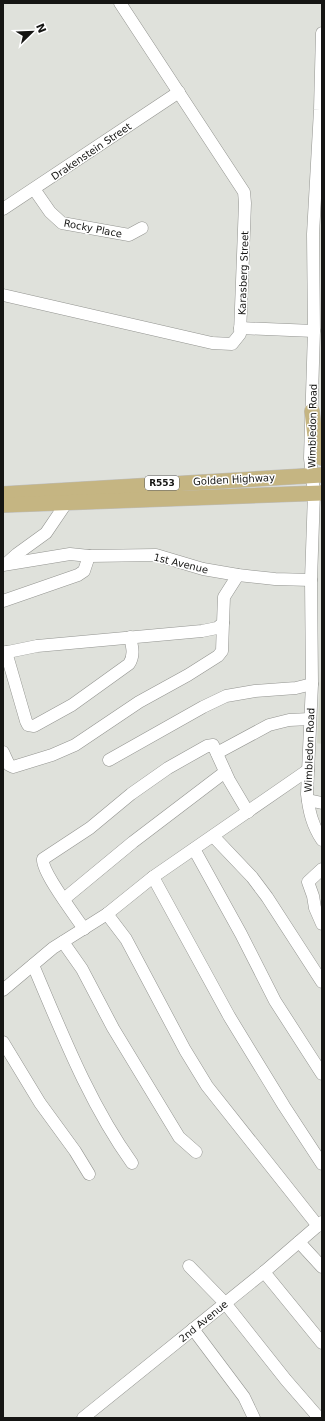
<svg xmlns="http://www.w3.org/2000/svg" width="325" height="1421" font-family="'DejaVu Sans',sans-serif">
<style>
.built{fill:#d4d7ca}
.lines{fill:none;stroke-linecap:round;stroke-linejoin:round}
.minor-casing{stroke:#939490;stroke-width:13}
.major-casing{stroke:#bdbdbd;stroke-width:16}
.minor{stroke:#fff;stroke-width:12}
.major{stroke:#c5b582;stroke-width:15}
.labels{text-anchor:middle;stroke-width:3;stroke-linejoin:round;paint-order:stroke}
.shield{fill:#fff;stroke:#5b5b5a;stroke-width:1}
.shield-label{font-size:9px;font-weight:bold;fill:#151513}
.street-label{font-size:10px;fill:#151513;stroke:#fff}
</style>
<rect width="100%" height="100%" fill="#dfe1db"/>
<polygon class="built" points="322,653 322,744 317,743"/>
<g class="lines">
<g class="minor-casing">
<g id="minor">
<path d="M 322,33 L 320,110 L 313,234 L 314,331 L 310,458 L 314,493 L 311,580 L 312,684 L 307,794 C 309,811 312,825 322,840"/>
<polyline points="34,189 50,212 62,223 129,235 142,228"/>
<polyline points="3,209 179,92"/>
<polyline points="3,295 212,343 232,344 240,334 245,203 244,192 120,3"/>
<polyline points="240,328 314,331"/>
<polyline points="7,563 17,554 46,533 67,502"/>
<polyline points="3,565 70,554 89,556 156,555 203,569 238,575 275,579 311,580"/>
<polyline points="3,601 78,575 84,571 89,556"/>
<path d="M 6,652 L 26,721 L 28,725 L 34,726 L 72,705 L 129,664 C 135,655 132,646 130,637"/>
<polyline points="3,653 37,646 202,631 217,628 223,623 224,597 238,575"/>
<polyline points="3,752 9,765 13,767 52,755 75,745 139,702 188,675 218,656 222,651 223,623"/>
<polyline points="217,753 269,725 289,720 310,719"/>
<polyline points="109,760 203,707 226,696 255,691 296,688 312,684"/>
<polyline points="308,800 322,803"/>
<polyline points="213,836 252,877 267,897 322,982"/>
<polyline points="194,849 241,934 275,1001 322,1074"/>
<polyline points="322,869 308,882 313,896 315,908 322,924"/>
<polyline points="153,877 229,1016 284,1106 322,1164"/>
<polyline points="64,899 133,842 225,772"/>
<polyline points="107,914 126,939 185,1050 207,1086 318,1226"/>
<path d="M 84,929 C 76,917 41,871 43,859 L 90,828 L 131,794 L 168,768 L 207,746 L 213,745 L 229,780 L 248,812"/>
<polyline points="63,942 82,969 113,1028 179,1137 196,1152"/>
<path d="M 33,965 C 62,1033 89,1103 132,1163"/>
<polyline points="3,990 53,948 107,914 153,877 308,770"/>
<polyline points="3,1042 40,1103 75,1151 89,1174"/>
<polyline points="299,1242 322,1267"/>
<polyline points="189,1266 225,1303 286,1380 319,1418"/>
<polyline points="264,1272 322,1343"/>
<polyline points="193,1329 244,1397 254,1418"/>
<polyline points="83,1418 264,1272 322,1222"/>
</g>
</g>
<g class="major-casing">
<g id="major">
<polyline points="312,411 316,445 322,458"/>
<polyline points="3,494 322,475"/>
<polyline points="3,505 322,493"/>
</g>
</g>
<use href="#minor" class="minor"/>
<use href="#major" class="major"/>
</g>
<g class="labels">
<rect class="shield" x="145" y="476" width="34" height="14" rx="3"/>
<g class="shield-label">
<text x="162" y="486">R553</text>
</g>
<g class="street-label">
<text transform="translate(91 151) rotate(-34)" y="4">Drakenstein Street</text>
<text transform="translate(93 228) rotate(11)" y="4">Rocky Place</text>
<text transform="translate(243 273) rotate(-88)" y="4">Karasberg Street</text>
<text transform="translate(312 426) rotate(-89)" y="4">Wimbledon Road</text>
<text transform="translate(234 479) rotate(-3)" y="4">Golden Highway</text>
<text transform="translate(181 563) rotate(14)" y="4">1st Avenue</text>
<text transform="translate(309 750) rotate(-88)" y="4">Wimbledon Road</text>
<text transform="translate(203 1321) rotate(-39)" y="4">2nd Avenue</text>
</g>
</g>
<rect width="325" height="1421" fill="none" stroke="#151513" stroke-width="8"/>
<g transform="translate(32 32) rotate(67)" stroke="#ffffff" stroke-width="3" paint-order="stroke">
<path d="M0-3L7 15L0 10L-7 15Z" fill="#151513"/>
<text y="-6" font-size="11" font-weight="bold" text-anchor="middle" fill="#151513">N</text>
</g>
</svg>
